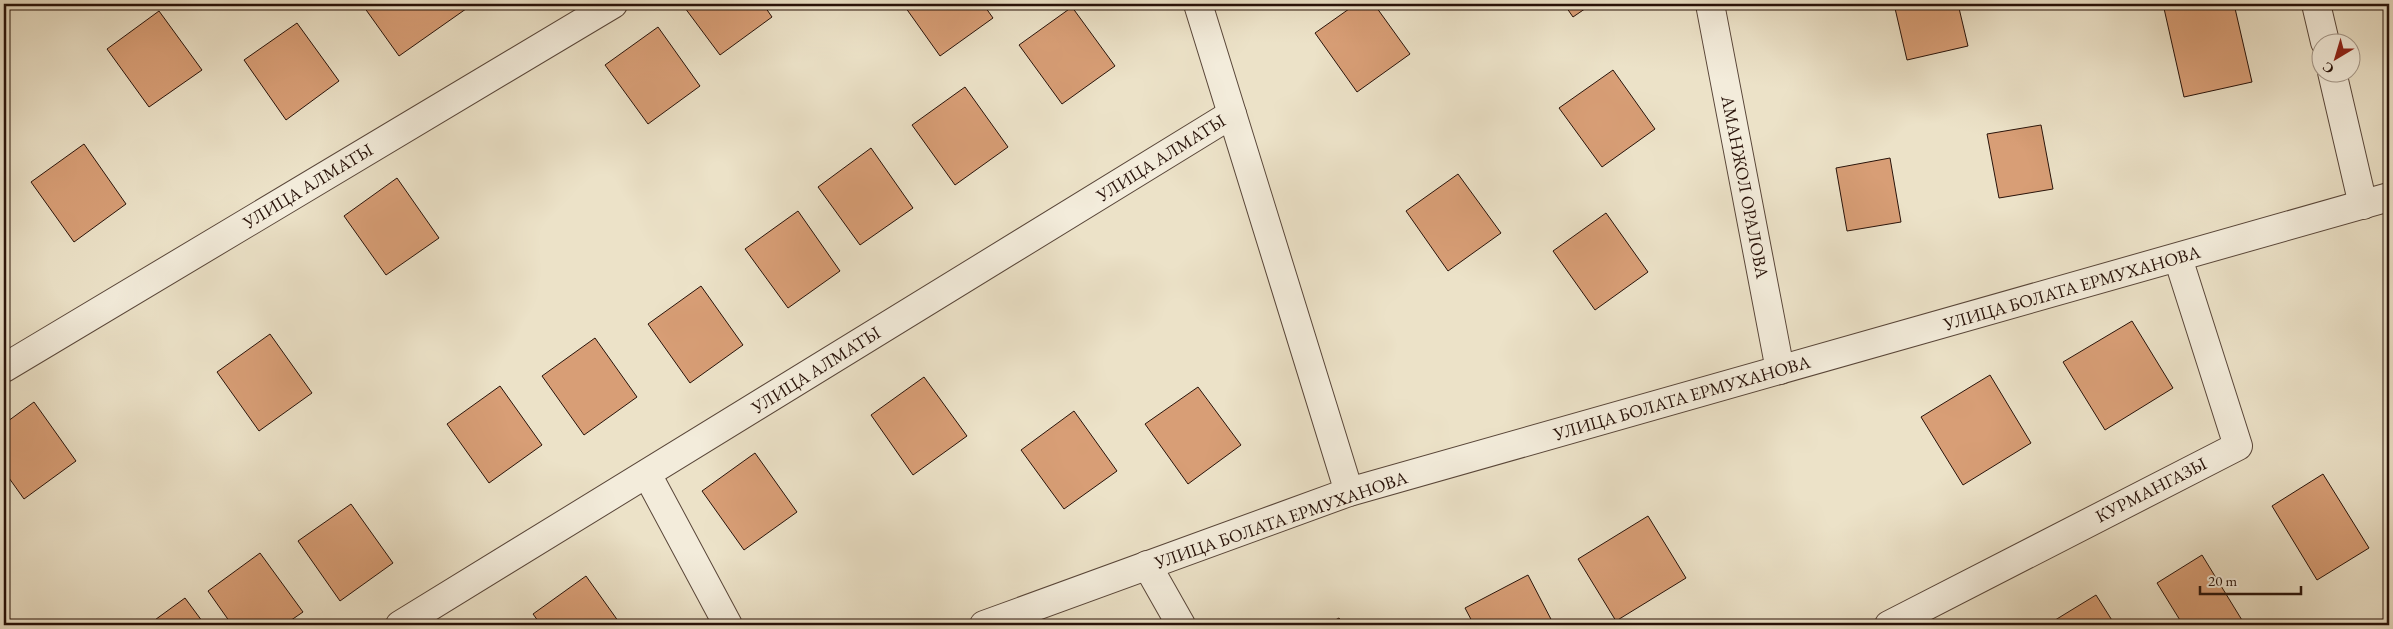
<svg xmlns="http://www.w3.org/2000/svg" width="2393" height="629" font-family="'EB Garamond',serif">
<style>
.building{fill:#d89e76;stroke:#281209}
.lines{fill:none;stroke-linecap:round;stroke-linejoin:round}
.minor-casing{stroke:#594639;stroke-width:30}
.minor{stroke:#f3ecdb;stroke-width:28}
.labels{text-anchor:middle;stroke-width:4;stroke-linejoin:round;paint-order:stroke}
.street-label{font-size:18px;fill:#281209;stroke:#f3ecdb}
</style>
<rect width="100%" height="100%" fill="#ece2c8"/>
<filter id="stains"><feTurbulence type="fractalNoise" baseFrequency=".004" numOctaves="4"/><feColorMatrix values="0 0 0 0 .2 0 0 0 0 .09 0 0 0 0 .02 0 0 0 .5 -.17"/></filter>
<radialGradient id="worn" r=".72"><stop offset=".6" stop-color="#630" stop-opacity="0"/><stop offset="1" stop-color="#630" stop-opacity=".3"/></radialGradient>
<g class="building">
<polygon points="369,4 473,4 399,56 364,7"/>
<polygon points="682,4 763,4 772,17 720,55"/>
<polygon points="843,4 854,4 847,9"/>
<polygon points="903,4 983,4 993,18 940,56"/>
<polygon points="1356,4 1374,4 1410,54 1357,92 1315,33"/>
<polygon points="1564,4 1592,4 1573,17"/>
<polygon points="1894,4 1958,4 1968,46 1907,60"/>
<polygon points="2163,4 2234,4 2252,82 2184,97"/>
<polygon points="1072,7 1115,66 1062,104 1019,45"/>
<polygon points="159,11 202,70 149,107 107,49"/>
<polygon points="297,23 339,81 286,120 244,60"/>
<polygon points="658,27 700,86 648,124 605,65"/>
<polygon points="1613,70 1655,129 1602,167 1559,108"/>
<polygon points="965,87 1008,147 955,185 912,125"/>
<polygon points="2041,125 2053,189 1999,198 1987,134"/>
<polygon points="84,144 126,204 74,242 31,182"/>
<polygon points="871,148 913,208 860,245 818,187"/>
<polygon points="1890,158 1901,222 1847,231 1836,168"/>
<polygon points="1458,174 1501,233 1448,271 1406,211"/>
<polygon points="397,178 439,238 386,275 344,216"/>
<polygon points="798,211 840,271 788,308 745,249"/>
<polygon points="1606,213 1648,272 1595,310 1553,251"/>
<polygon points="701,286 743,345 690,383 648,324"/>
<polygon points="2132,321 2173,388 2105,430 2063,362"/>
<polygon points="270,334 312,393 259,431 217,372"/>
<polygon points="595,338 637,397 584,435 542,376"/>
<polygon points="1990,375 2031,443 1963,485 1921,417"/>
<polygon points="924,377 967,436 913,475 871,415"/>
<polygon points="500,386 542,445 489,483 447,424"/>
<polygon points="1198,387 1241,445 1188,484 1145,424"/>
<polygon points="34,402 76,461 24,499 4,471 4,424"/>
<polygon points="1074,411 1117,471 1064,509 1021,450"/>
<polygon points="755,453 797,512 744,550 702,491"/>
<polygon points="2323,474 2369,548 2317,580 2272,506"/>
<polygon points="351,504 393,563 340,601 298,541"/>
<polygon points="1648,516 1686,578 1616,621 1578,559"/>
<polygon points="260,553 303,612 284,625 232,625 208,591"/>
<polygon points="2202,555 2245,625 2183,625 2157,583"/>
<polygon points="1528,575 1554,625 1474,625 1465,608"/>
<polygon points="586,576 621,625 541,625 533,614"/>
<polygon points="2096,595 2115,625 2047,625"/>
<polygon points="185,598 205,625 148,625"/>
<polygon points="1339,618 1344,625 1326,625"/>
</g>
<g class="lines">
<g class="minor-casing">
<g id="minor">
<polyline points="1198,4 1349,492"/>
<polyline points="1710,4 1780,370"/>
<polyline points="2316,4 2325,42"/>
<polyline points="2332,72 2363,205"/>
<polyline points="4,368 613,4"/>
<polyline points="647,474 728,625"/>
<polyline points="1147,565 1181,625"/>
<polyline points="400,625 1232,114"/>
<polyline points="984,625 1349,492 2389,197"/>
<polyline points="1889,625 2238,446 2178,258"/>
</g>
</g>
<use href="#minor" class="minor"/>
</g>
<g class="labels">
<g class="street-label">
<text transform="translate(1161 158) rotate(-32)" y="6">УЛИЦА АЛМАТЫ</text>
<text transform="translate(308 186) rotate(-31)" y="6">УЛИЦА АЛМАТЫ</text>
<text transform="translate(1745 187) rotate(79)" y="6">АМАНЖОЛ ОРАЛОВА</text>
<text transform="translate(2072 288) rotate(-16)" y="6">УЛИЦА БОЛАТА ЕРМУХАНОВА</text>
<text transform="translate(816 370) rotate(-32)" y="6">УЛИЦА АЛМАТЫ</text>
<text transform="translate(1682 398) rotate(-16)" y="6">УЛИЦА БОЛАТА ЕРМУХАНОВА</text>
<text transform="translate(2151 490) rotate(-27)" y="6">КУРМАНГАЗЫ</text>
<text transform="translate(1281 520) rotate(-19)" y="6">УЛИЦА БОЛАТА ЕРМУХАНОВА</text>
</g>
</g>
<rect width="2393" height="629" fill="none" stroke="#ece2c8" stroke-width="20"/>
<rect x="5" y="5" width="2383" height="619" fill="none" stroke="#281209" stroke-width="2.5"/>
<rect x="10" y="10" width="2373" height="609" fill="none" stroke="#281209"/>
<g transform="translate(2336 58) rotate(218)"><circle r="24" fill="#f3ecdb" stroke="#a29587"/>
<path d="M0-4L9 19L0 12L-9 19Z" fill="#8f2418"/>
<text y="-8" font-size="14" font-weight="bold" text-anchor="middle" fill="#281209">С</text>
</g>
<path d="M2200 586v8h101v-8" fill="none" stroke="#281209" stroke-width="2.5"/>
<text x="2208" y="586" font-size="15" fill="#281209" stroke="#f3ecdb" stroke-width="4" paint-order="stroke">20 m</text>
<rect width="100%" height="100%" filter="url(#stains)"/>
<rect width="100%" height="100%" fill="url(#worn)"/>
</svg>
